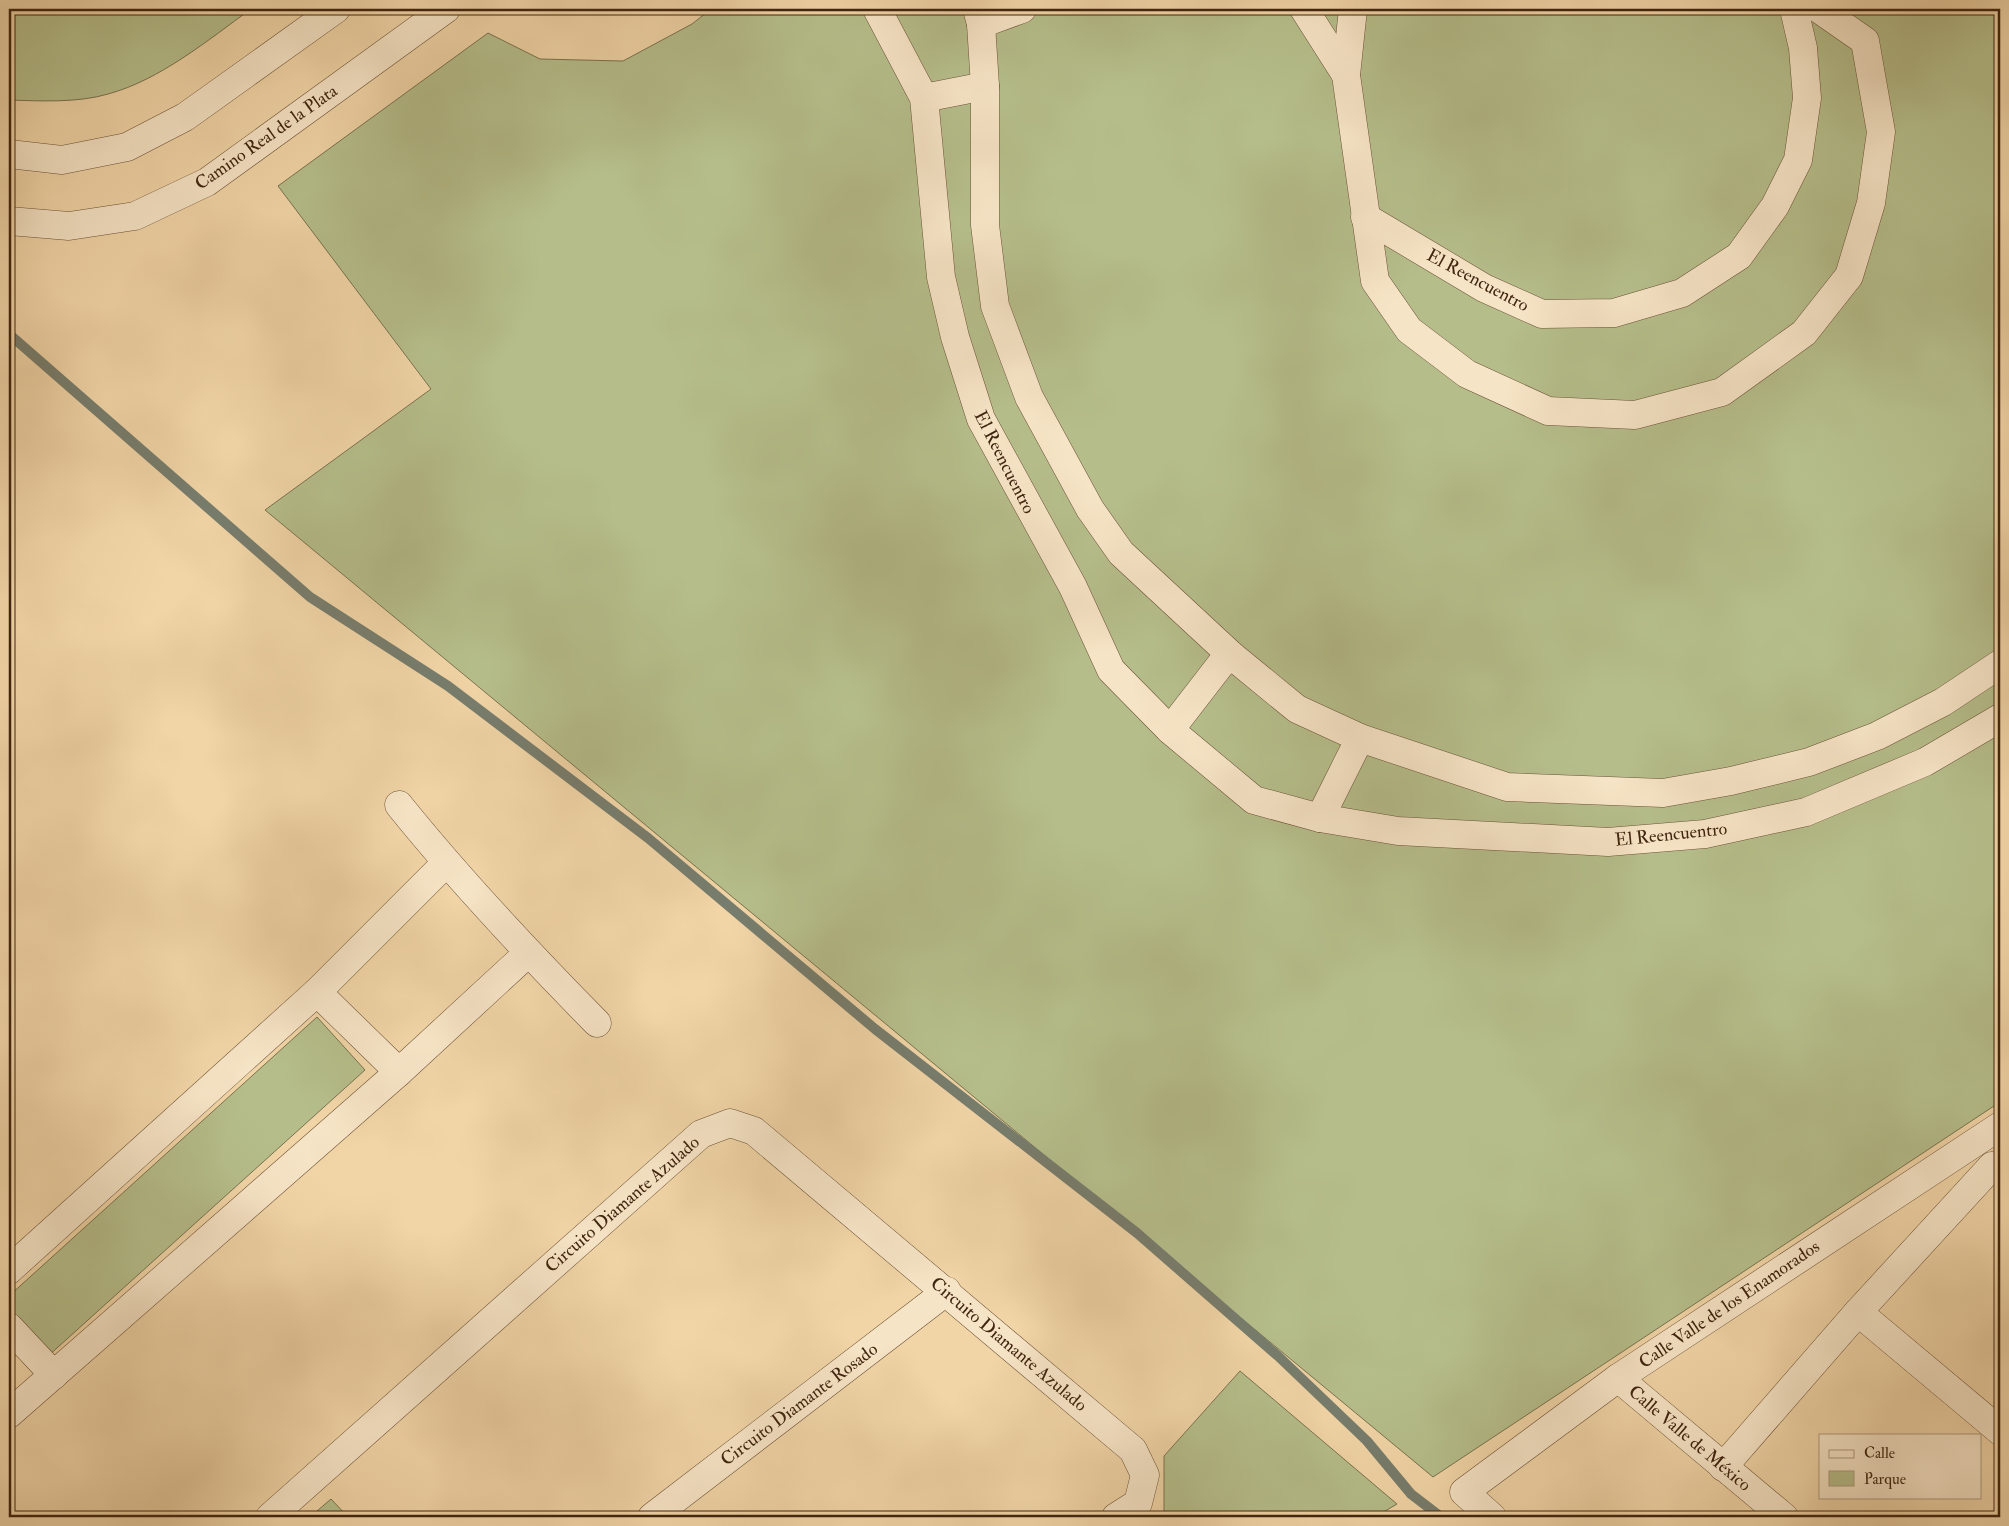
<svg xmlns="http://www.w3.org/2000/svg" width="2009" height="1526" font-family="'IM FELL Double Pica',serif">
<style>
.green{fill:#b5be8b;stroke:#7a724e}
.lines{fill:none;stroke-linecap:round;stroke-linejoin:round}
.stream{stroke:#777d6d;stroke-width:10}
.street-casing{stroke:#6c5136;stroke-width:29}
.street{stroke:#f6e4c6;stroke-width:28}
.labels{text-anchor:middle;stroke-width:5;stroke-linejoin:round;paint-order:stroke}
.street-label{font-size:18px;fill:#402510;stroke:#f6e4c6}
</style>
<rect width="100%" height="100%" fill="#f1d5a7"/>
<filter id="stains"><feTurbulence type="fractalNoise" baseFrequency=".004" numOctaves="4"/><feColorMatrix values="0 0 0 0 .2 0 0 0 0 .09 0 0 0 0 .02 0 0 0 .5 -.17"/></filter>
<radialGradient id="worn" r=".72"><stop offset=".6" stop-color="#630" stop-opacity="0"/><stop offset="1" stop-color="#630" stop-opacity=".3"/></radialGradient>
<g class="green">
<path d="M 9,9 L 251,9 C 208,40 160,80 108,94 C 78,103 40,101 9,100 Z"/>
<polygon points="711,9 2000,9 2000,1102 1433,1477 265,510 431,389 278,186 488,33 540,59 623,61 692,24"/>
<polygon points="317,1017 365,1070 47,1357 9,1315 9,1296"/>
<polygon points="1240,1371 1397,1504 1375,1517 1169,1517 1164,1510 1164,1456"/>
<polygon points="331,1499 348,1517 310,1517"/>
</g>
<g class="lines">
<polyline class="stream" points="9,334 310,597 448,686 648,838 875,1029 1137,1233 1278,1356 1367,1441 1411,1494 1441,1517"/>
<g class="street-casing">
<g id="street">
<polyline points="877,9 924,98 941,277 955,337 981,419 1073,587 1111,670 1170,730 1254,800 1320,818 1398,831 1608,842 1705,834 1806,812 1925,762 2000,718"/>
<polyline points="977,9 981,24 985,86 985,225 995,306 1029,397 1090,509 1121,553 1231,655 1297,709 1360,738 1507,787 1663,793 1731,781 1809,762 1877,736 1943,702 2000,664"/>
<polyline points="1304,9 1346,75"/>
<polyline points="1353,9 1346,75 1375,281 1409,330 1467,374 1548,411 1635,415 1722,392 1804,333 1849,276 1871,203 1881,132 1865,41 1819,9"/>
<polyline points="981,24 1022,9"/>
<polyline points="924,98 985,86"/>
<polyline points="9,154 62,160 127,147 185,117 336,9"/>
<polyline points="1365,217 1484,288 1542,314 1614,313 1682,293 1739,256 1775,206 1798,160 1807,98 1803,48 1794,9"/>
<polyline points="9,221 69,226 135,216 207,182 446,9"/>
<polyline points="1170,730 1221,664 1231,655"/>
<path d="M 399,805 C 461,882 528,953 597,1023"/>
<polyline points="1320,818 1360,738"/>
<polyline points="317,992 399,1072"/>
<polyline points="9,1270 317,992 446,863"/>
<polyline points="1858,1312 2000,1431"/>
<polyline points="9,1327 54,1375"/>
<polyline points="1618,1378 1784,1517"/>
<polyline points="9,1414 399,1072 528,953"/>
<polyline points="1723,1467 1858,1312 1992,1166"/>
<polyline points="270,1517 701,1134 730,1123 754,1131 1133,1450 1145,1475 1138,1503 1116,1517"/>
<polyline points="652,1517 947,1291"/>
<polyline points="1492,1517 1464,1492 1618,1378 2000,1126"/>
</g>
</g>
<use href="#street" class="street"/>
</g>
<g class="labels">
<g class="street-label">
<text transform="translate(266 137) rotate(-35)" y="6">Camino Real de la Plata</text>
<text transform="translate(1478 280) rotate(28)" y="6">El Reencuentro</text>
<text transform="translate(1005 462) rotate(63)" y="6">El Reencuentro</text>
<text transform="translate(1671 834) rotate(-6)" y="6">El Reencuentro</text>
<text transform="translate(622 1204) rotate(-41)" y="6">Circuito Diamante Azulado</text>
<text transform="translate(1729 1304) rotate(-34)" y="6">Calle Valle de los Enamorados</text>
<text transform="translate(1009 1344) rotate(40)" y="6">Circuito Diamante Azulado</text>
<text transform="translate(799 1404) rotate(-37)" y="6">Circuito Diamante Rosado</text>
<text transform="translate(1690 1438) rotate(40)" y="6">Calle Valle de México</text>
</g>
</g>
<rect width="2009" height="1526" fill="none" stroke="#f1d5a7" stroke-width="30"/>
<rect x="10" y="10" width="1989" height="1506" fill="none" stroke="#402510" stroke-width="2.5"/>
<rect x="15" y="15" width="1979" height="1496" fill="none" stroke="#402510"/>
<rect x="1819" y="1434" width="162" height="65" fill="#f6e4c6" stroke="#ad987d"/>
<rect x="1829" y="1450" width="25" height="8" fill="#f6e4c6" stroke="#ad987d"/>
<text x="1864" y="1458" font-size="15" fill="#402510">Calle</text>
<rect x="1829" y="1471" width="25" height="15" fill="#b5be8b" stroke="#ad987d"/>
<text x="1864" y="1484" font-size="15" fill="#402510">Parque</text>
<rect width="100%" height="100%" filter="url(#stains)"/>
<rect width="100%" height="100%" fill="url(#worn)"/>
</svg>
